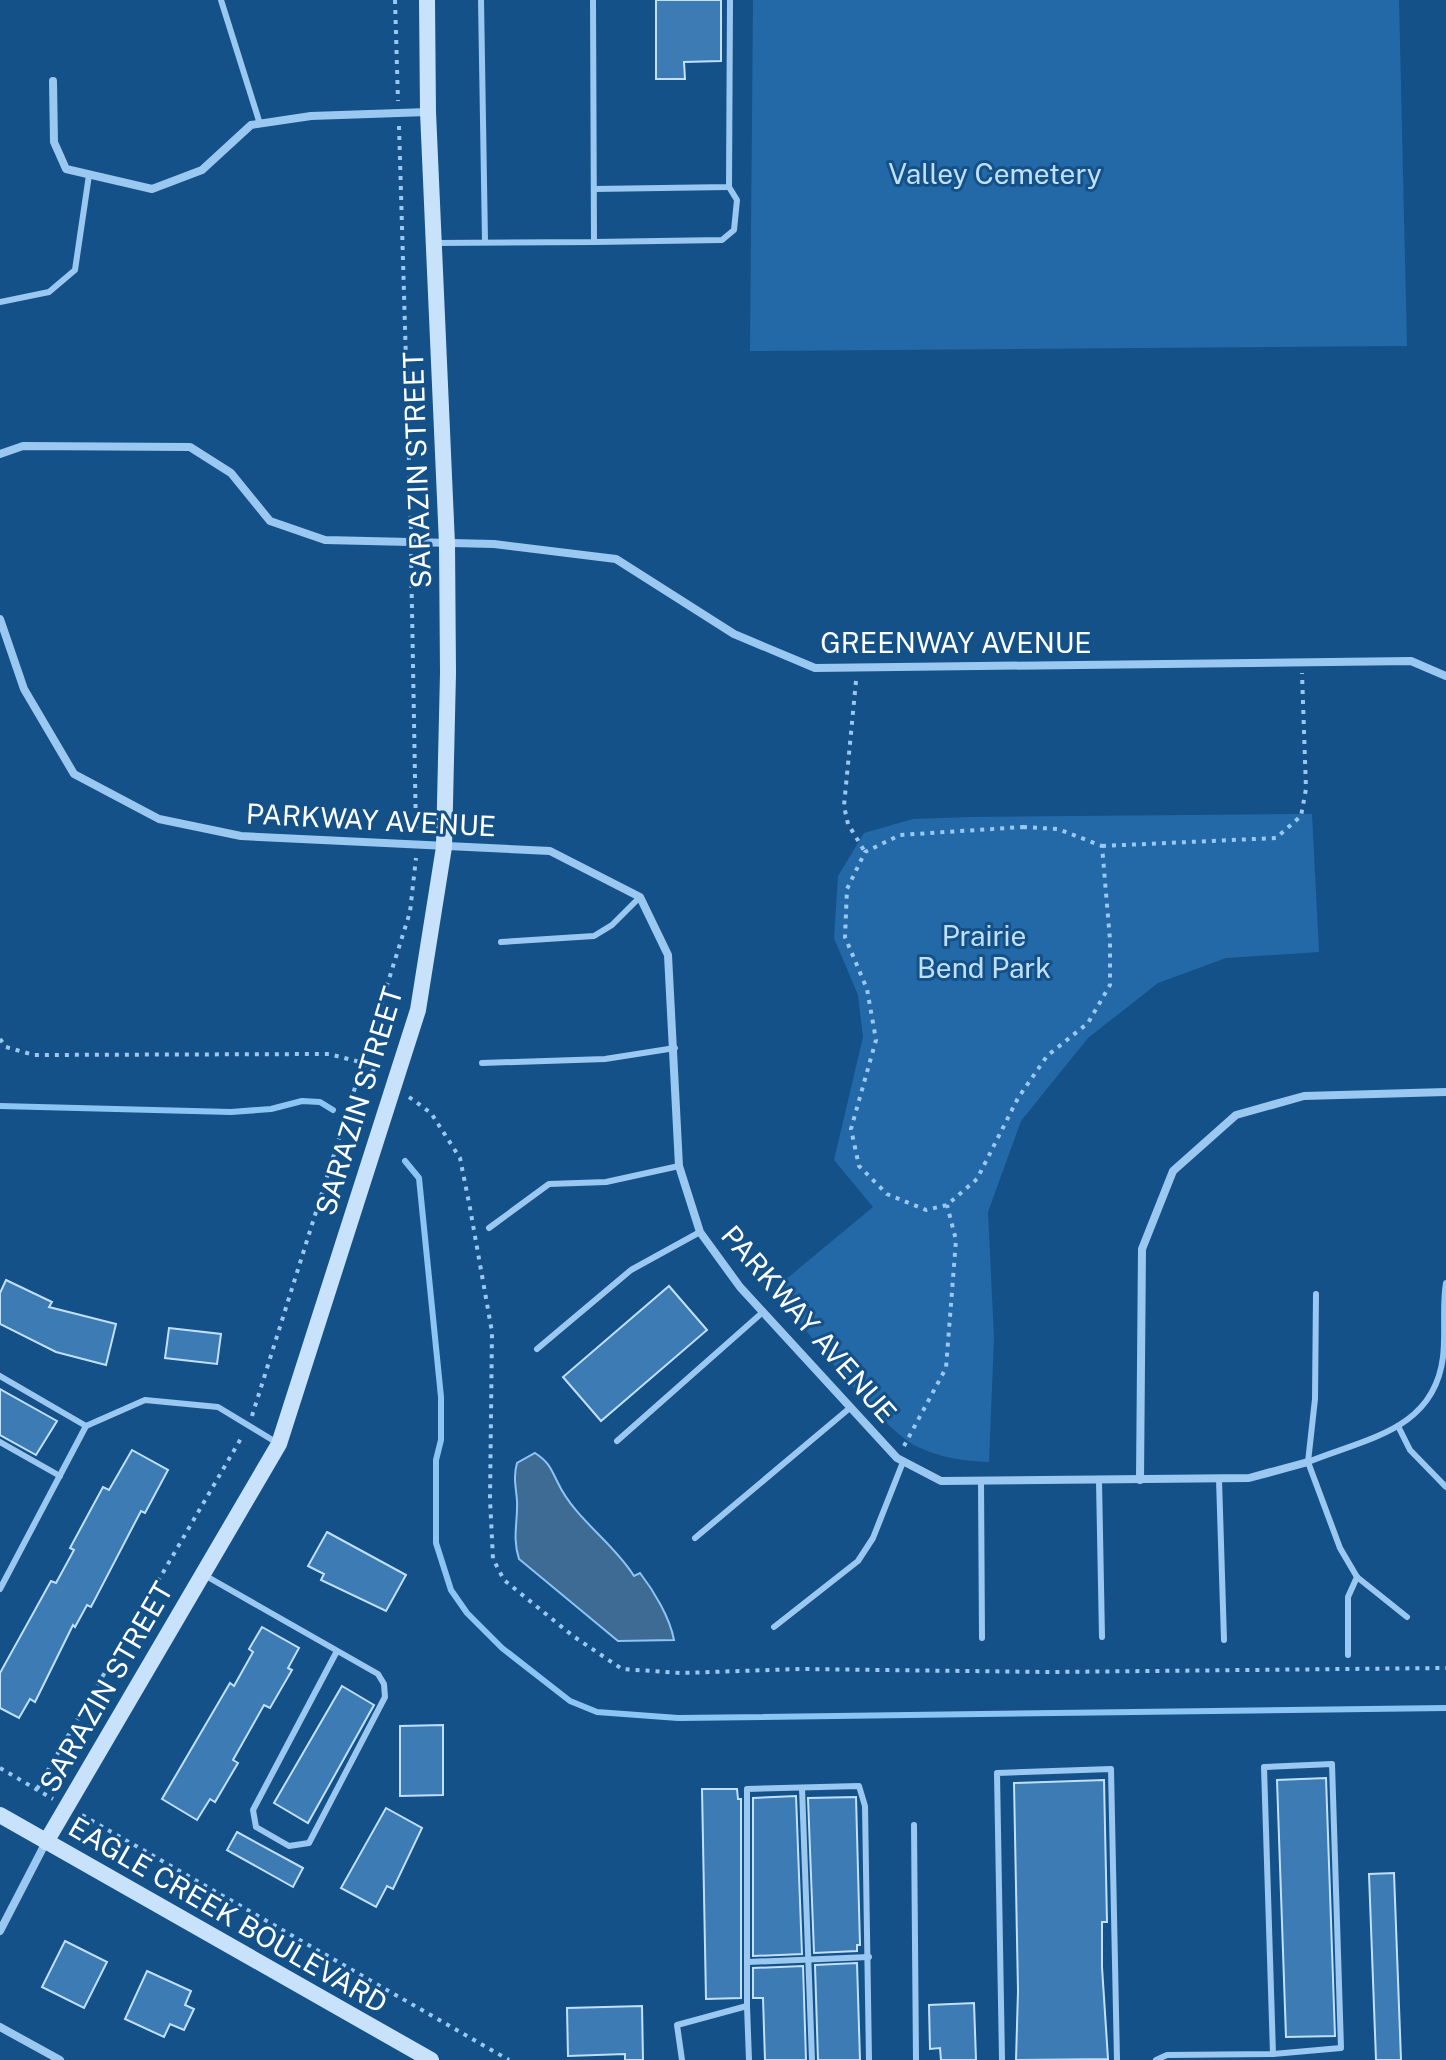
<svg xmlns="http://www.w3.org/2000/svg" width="1446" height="2060" font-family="'Public Sans',sans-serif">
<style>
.green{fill:#2369a7}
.water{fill:#3d6b94;stroke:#8cc5f3;stroke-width:2}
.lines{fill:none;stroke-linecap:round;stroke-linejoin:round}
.stream{stroke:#8cc5f3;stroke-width:6}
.building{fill:#3c7bb3;stroke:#c1e0fb;stroke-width:2}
.path{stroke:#9ac8f0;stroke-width:4;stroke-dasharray:4 6;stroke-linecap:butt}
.lane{stroke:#9ac8f0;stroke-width:6}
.street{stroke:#9ac8f0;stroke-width:8}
.secondary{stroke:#c8e2fb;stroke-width:16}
.labels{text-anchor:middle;stroke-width:6;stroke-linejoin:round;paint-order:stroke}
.park-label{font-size:28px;fill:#c1e0fb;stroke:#145189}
.street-label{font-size:28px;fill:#fff;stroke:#145189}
</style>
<rect width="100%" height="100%" fill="#145189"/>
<g class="green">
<polygon points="753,0 1399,0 1407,346 750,351"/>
<path d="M 1312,814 L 1319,952 L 1226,958 L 1158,983 L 1088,1038 L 1021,1121 L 988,1212 L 994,1338 L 989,1462 C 964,1461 941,1458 918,1447 C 882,1431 803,1325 773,1290 L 873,1207 L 834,1160 L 863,1037 L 858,995 L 834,938 L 838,876 L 864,833 L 913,819 L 972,817 Z"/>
</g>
<path class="water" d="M 535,1453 C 549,1462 551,1469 558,1483 C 575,1519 613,1542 634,1576 L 640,1573 C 654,1591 670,1618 674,1640 L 618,1641 L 519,1559 C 512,1537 518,1522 517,1501 C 516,1487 513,1477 517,1463 Z"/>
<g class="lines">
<g class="stream">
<polyline points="0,1106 231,1112 271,1109 302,1101 320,1102 333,1110"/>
<polyline points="405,1161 419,1178 441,1397 441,1440 436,1460 436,1543 451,1590 467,1613 502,1648 570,1701 597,1712 678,1718 1446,1708"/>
</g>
</g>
<g class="building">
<polygon points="656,0 721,0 721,61 684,62 685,79 656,79"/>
<polygon points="6,1280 52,1302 49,1307 116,1324 106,1365 56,1352 0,1324 0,1293"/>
<polygon points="669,1286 707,1330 601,1421 563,1377"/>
<polygon points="169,1328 221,1334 217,1364 165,1358"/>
<polygon points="0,1389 57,1421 36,1455 0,1435"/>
<polygon points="132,1450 168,1470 145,1513 141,1511 91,1607 87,1605 75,1627 73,1625 35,1702 30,1699 19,1718 0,1708 0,1673 51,1581 56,1583 74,1550 70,1548 103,1487 109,1490"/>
<polygon points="327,1532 406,1575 386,1611 321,1580 324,1574 308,1566"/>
<polygon points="262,1627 299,1648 288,1668 292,1670 270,1708 264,1705 233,1760 238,1763 215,1802 210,1799 197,1820 162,1799 230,1683 234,1686 253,1652 249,1649"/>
<polygon points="342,1686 374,1705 308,1823 274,1803"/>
<polygon points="443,1725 443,1795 400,1796 400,1726"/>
<polygon points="1326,1778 1335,2036 1286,2037 1277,1780"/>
<polygon points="1104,1780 1107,1922 1102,1922 1102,1967 1108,2059 1016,2060 1018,1991 1014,1783"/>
<polygon points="702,1789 737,1789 738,1799 741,1799 741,1998 706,1999"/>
<polygon points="796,1796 802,1954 753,1956 753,1798"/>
<polygon points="856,1797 860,1945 857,1945 857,1951 814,1953 808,1798"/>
<polygon points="386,1808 422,1828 393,1889 387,1886 376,1907 341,1888"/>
<polygon points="237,1832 303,1868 293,1887 227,1850"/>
<polygon points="1394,1873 1401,2060 1376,2060 1369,1874"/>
<polygon points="65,1941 107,1962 84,2008 42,1987"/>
<polygon points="857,1963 860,2060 818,2060 815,1965"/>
<polygon points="803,1966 806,2060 765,2060 763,1998 753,1998 753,1968"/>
<polygon points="147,1971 191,1991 185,2005 194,2009 184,2030 170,2024 164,2037 125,2019"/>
<polygon points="974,2003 976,2060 941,2060 940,2048 930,2049 929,2005"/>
<polygon points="642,2006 643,2060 625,2060 625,2054 568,2056 567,2008"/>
</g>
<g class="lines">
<g class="path">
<polyline points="395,0 398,101"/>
<polyline points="399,126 411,529"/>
<polyline points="411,554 416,833"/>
<polyline points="856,681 844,806 848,824 865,852"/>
<polygon points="1023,827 1058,829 1102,846 1110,940 1110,985 1088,1023 1047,1056 1018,1098 977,1179 947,1205 926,1210 887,1194 859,1166 851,1129 876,1040 867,989 845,937 847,889 865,852 900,835"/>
<polyline points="1102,846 1276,838 1301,816 1306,789 1302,673"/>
<polyline points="0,1039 6,1047 34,1055 329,1054 364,1063 379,1075"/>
<polyline points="409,1097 431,1113 460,1158 470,1208 492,1332 490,1499 493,1559 504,1580 573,1636 622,1669 681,1673 800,1669 1049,1672 1446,1668"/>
<polyline points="252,1416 410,912 416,858"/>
<polyline points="904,1446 946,1368 956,1240 947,1205"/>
<polyline points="0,1768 53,1799"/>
<polyline points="37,1789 243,1435"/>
<polyline points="82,1815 509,2060"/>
</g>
<g class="lane">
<polyline points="221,0 260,124"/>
<polyline points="481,0 485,241"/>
<polyline points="594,189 729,187 730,0"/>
<polyline points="594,242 722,240 734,230 737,200 729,187"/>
<polyline points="437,243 594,242 593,0"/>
<polyline points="0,302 49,292 75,270 89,175"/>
<polyline points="501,942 594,936 612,925 640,897"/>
<polyline points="482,1063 605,1059 675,1048"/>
<polyline points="489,1228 549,1184 606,1182 679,1166"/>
<polyline points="1316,1294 1315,1399 1308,1462 1340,1548 1357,1577 1407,1617"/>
<polyline points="537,1349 631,1270 700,1232"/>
<polyline points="0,1376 86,1426 145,1400 218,1407 279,1444"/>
<polyline points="1398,1426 1410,1450 1446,1487"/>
<polyline points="617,1441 763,1312"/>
<polyline points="0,1442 60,1476"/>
<path d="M 1308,1462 C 1367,1438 1434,1430 1443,1357 C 1446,1332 1442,1307 1446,1283"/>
<polyline points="1219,1479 1224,1640"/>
<polyline points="981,1481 982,1638"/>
<polyline points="1099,1481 1102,1637"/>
<polyline points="695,1538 851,1407"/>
<polyline points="206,1576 378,1674 384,1684 385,1697 309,1843 289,1846 256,1827 253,1810 337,1651"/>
<polyline points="0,1589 86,1426"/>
<polyline points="774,1627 858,1561 873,1538 903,1462"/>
<polyline points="1348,1655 1348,1597 1357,1577"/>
<polyline points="802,1788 812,2060"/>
<polyline points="914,1825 916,2060"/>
<polyline points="748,1962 869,1957"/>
<polyline points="747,2006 747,1789 859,1786 865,1806 869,2060"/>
<polyline points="682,2060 677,2025 747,2006 749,2060"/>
<polyline points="1002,2060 997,1773 1111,1769 1117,2060"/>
<polyline points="1156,2060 1167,2055 1273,2054 1341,2048 1332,1764 1264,1767 1273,2054"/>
</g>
<g class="street">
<polyline points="53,81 54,142 66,169 152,189 202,170 251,125 311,116 428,112"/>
<polyline points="0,454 23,446 190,447 231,473 270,521 325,540 494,544 616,559 734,634 815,668 1411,661 1446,676"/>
<polyline points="0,619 24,689 74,774 159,819 241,836 550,851 640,897 668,955 679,1166 700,1232 740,1287 897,1458 941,1481 1249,1478 1308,1462"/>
<polyline points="1140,1480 1142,1249 1173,1171 1236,1115 1304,1096 1446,1092"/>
<polyline points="0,1931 46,1842"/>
<polyline points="0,2027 60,2060"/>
</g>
<g class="secondary">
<polyline points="0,1815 431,2060"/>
<polyline points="46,1842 279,1444 418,1010 444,847 448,673 447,544 428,112 427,0"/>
</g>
</g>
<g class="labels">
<g class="park-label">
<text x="995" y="184">Valley Cemetery</text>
<text x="984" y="946">Prairie<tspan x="984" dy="32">Bend Park</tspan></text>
</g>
<g class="street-label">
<text transform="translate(417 470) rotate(-92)" y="10">SARAZIN STREET</text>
<text x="956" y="653">GREENWAY AVENUE</text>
<text transform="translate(371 820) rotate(3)" y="10">PARKWAY AVENUE</text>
<text transform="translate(359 1101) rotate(-73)" y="10">SARAZIN STREET</text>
<text transform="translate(809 1324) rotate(49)" y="10">PARKWAY AVENUE</text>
<text transform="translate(106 1687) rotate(-60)" y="10">SARAZIN STREET</text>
<text transform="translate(228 1915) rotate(30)" y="10">EAGLE CREEK BOULEVARD</text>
</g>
</g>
</svg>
